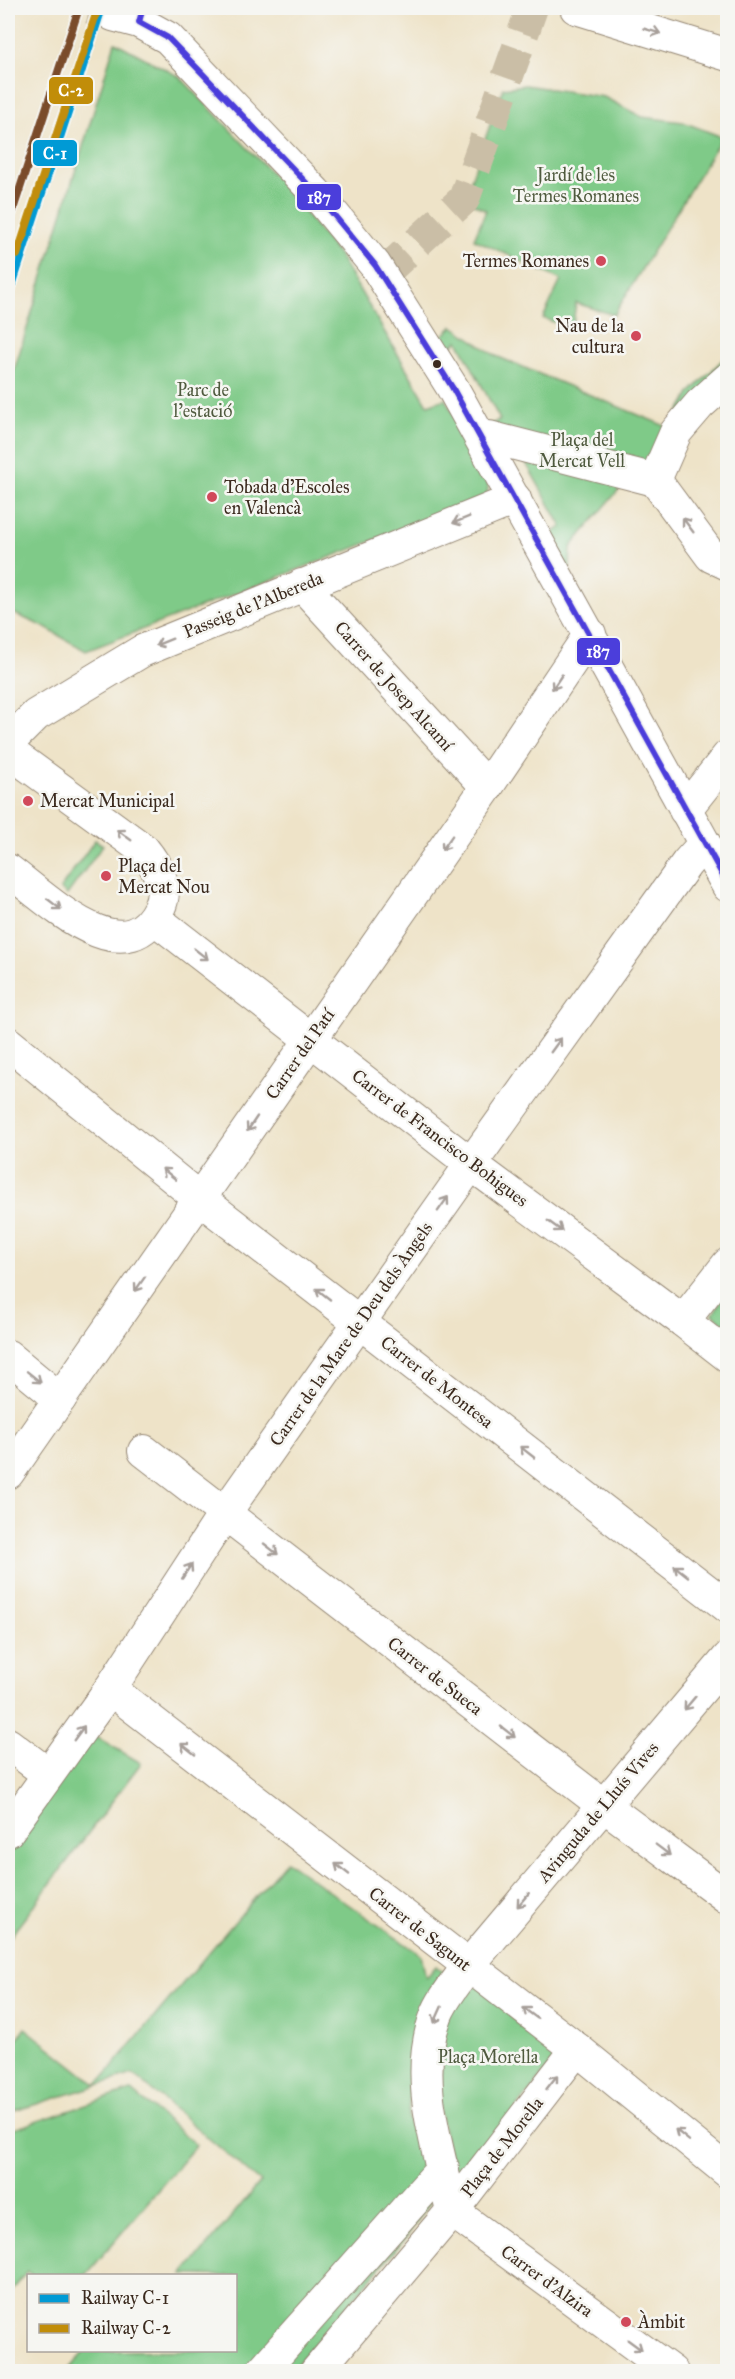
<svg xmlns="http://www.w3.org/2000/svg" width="735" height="2379" font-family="'IM FELL Great Primer',serif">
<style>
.green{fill:#7fca88;stroke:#5d7a53;stroke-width:1.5}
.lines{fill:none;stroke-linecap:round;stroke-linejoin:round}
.minor-tunnel{stroke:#cabea6;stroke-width:32;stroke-dasharray:32 16;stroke-linecap:butt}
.minor-casing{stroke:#948673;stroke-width:34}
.minor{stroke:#fff;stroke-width:32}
.bus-1-casing{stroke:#f6f6f2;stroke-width:10}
.bus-1{stroke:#4b3edb;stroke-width:6}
.rail-1-casing{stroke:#f6f6f2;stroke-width:12}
.rail-2-casing{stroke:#f6f6f2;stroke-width:12}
.rail-3-casing{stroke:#f6f6f2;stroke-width:12}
.rail-1{stroke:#009ad5;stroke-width:8}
.rail-2{stroke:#c18d09;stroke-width:8}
.rail-3{stroke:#7a4b2a;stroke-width:8}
.oneway{stroke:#a79f9a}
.poi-dot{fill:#d1495b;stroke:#f6f6f2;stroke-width:2}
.bus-dot{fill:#3b2a1e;stroke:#f6f6f2;stroke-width:2}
.labels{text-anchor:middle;stroke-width:5;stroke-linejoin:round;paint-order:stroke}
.park-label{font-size:18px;fill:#4f5a3e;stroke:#f6f6f2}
.poi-label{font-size:18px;fill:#3b2a1e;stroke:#f6f6f2;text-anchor:start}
.street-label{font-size:18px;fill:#3b2a1e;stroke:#f6f6f2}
.line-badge{stroke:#f6f6f2;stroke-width:2}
.badge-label{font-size:16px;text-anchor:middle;font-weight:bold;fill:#fff}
</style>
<rect width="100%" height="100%" fill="#f6f6f2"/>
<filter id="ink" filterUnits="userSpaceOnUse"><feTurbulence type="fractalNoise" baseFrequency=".0167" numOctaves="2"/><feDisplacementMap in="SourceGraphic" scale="12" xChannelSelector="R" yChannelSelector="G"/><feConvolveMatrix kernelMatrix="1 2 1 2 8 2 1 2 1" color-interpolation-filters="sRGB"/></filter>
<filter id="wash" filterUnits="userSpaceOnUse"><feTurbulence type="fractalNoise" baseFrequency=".008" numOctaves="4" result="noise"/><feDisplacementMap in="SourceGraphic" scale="24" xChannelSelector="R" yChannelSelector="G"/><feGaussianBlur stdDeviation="1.35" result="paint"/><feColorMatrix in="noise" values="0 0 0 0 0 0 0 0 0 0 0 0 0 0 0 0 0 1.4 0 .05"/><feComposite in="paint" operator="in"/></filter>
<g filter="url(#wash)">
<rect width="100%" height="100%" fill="#eee3c8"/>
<g class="green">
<polygon points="115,42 180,77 282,184 340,257 428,405 445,399 489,477 487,497 86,651 42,626 8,611 8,390"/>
<polygon points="525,85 604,97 642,117 683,122 722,137 614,315 576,303 572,329 543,318 561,280 474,239 486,210 464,199 503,88"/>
<polygon points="453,326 496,356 670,428 691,392 727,355 727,401 707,413 622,486 571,547 570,567 564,570 545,537 562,527 513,440 482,428 500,420 458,341 445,351 437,341"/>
<polygon points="95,840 103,845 67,895 60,889"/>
<polygon points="727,1291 727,1327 713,1314"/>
<polygon points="91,1734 141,1763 8,1940 8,1853"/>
<polygon points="286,1861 421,1955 426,1978 436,1966 445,1974 414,2027 408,2118 432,2199 405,2239 291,2371 67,2371 85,2351 236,2350 236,2276 183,2275 260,2182 133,2074 8,2113 8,2052 25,2028 97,2085"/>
<polygon points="479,1982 563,2049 456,2186 439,2109 445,2014"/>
<polygon points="131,2090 196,2145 86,2275 32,2275 27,2272 8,2296 8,2131"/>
</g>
</g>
<g filter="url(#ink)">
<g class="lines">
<g class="minor-tunnel">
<polyline points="90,8 113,15"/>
<polyline points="382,275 464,199 532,8"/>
</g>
<g class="minor-casing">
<g id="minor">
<polyline points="576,8 728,55"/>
<polyline points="113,15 139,22 168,38 315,192 375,265 452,387 728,886"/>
<polyline points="489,437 655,480"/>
<polyline points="655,480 676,432 700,404 728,379"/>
<polyline points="655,480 711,556 728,564"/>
<polyline points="302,585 487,787"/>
<polyline points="8,743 36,715 142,651 515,499"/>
<path d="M 8,751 L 144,850 C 157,866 169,888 159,908 C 125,978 45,897 8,870"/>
<polyline points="685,810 728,756"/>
<polyline points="154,918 471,1164 683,1321 728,1356"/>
<polyline points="8,1043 200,1199 728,1607"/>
<polyline points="683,1321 728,1264"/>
<polyline points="8,1356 60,1399"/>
<polyline points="144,1451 603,1805 728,1898"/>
<polyline points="8,1473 487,787 590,634"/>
<polyline points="110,1689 577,2049 728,2172"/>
<polyline points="8,1744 48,1774"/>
<polyline points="8,1831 110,1689 225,1513 471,1164 687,863 704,844"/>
<path d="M 452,2211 C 439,2149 412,2079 436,2016 C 442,1999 458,1981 468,1966 L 728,1658"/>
<polyline points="452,2211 672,2372"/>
<polyline points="261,2372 443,2168"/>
<polyline points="316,2372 452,2211 577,2049"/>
</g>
</g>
<use href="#minor" class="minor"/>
<g class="bus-1-casing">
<polyline id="bus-1" points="143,8 139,22 168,38 203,74 315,192 375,265 452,387 728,885"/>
</g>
<use href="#bus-1" class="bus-1"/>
<g class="rail-1-casing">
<polyline id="rail-1" points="8,298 102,8"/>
</g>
<g class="rail-2-casing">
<polyline id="rail-2" points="17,255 97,11"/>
</g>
<g class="rail-3-casing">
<polyline id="rail-3" points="8,225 79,8"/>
</g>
<use href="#rail-1" class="rail-1"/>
<use href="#rail-2" class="rail-2"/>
<use href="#rail-3" class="rail-3"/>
</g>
<defs><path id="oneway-shaft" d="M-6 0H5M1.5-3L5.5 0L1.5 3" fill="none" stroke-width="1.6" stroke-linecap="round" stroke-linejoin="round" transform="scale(1.5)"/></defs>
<g class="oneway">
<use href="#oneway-shaft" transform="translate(652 31) rotate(17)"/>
<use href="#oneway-shaft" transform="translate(461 520) rotate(158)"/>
<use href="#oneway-shaft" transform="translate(688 525) rotate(-127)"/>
<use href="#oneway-shaft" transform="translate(164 642) rotate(158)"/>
<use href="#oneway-shaft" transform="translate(557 682) rotate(124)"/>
<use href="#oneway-shaft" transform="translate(124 835) rotate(-144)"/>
<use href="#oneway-shaft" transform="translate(447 843) rotate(125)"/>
<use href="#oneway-shaft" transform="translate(54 904) rotate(38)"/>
<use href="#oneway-shaft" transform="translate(201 954) rotate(38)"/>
<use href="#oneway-shaft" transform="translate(556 1045) rotate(-54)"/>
<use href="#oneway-shaft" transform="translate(252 1124) rotate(124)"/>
<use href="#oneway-shaft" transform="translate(169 1174) rotate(-141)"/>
<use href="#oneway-shaft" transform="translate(443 1204) rotate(-55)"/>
<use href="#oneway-shaft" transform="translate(555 1226) rotate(36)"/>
<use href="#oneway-shaft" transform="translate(140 1284) rotate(125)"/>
<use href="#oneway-shaft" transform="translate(323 1294) rotate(-142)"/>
<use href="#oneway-shaft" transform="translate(34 1377) rotate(39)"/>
<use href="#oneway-shaft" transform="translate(527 1452) rotate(-142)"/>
<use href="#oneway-shaft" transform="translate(271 1549) rotate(38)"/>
<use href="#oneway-shaft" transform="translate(187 1571) rotate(-57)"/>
<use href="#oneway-shaft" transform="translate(681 1571) rotate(-142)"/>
<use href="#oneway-shaft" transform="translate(690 1703) rotate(130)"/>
<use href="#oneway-shaft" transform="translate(508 1732) rotate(38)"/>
<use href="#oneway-shaft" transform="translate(79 1733) rotate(-54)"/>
<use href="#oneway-shaft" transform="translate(188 1749) rotate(-142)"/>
<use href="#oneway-shaft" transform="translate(663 1850) rotate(37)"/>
<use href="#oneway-shaft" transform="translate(342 1869) rotate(-142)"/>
<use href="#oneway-shaft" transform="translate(523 1900) rotate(130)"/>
<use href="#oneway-shaft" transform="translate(530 2013) rotate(-143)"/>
<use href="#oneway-shaft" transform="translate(438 2015) rotate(114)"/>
<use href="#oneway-shaft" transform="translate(552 2082) rotate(-52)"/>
<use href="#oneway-shaft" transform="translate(682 2135) rotate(-141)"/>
<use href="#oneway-shaft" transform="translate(635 2345) rotate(36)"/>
</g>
</g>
<g class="poi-dot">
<circle cx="601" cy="261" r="6"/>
<circle cx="636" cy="336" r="6"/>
<circle cx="212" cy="497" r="6"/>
<circle cx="28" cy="801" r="6"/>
<circle cx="106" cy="876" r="6"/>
<circle cx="626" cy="2322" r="6"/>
</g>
<circle class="bus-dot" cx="437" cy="364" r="5"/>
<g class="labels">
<g class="park-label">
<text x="576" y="181">Jardí de les<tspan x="576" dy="21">Termes Romanes</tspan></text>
<text x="203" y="396">Parc de<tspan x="203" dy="21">l'estació</tspan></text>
<text x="582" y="446">Plaça del<tspan x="582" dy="21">Mercat Vell</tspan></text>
<text x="488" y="2063">Plaça Morella</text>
</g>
<g class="poi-label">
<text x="589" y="267" text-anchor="end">Termes Romanes</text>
<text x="624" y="332" text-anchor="end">Nau de la<tspan x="624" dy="21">cultura</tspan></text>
<text x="224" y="493">Tobada d'Escoles<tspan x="224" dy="21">en Valencà</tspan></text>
<text x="40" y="807">Mercat Municipal</text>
<text x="118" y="872">Plaça del<tspan x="118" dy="21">Mercat Nou</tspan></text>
<text x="638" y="2328">Àmbit</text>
</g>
<g class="street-label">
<text transform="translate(253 605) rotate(-22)" y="6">Passeig de l'Albereda</text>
<text transform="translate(394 686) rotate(48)" y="6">Carrer de Josep Alcamí</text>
<text transform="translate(300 1054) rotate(-55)" y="6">Carrer del Patí</text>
<text transform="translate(440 1138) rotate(37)" y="6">Carrer de Francisco Bohigues</text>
<text transform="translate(351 1334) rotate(-55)" y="6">Carrer de la Mare de Deu dels Àngels</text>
<text transform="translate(437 1382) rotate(38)" y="6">Carrer de Montesa</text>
<text transform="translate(435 1676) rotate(38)" y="6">Carrer de Sueca</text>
<text transform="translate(598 1812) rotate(-50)" y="6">Avinguda de Lluís Vives</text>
<text transform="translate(420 1929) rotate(38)" y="6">Carrer de Sagunt</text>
<text transform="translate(502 2147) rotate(-52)" y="6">Plaça de Morella</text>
<text transform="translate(547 2281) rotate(36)" y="6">Carrer d'Alzira</text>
</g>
</g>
<g class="line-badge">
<rect x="48" y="76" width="46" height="29" rx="6" fill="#c18d09"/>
<rect x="32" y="139" width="46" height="28" rx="6" fill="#009ad5"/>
<rect x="296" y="183" width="46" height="28" rx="6" fill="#4b3edb"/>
<rect x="576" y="637" width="45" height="29" rx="6" fill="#4b3edb"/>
</g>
<g class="badge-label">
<text x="71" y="96">C-2</text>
<text x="55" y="159">C-1</text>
<text x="319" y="203">187</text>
<text x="598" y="657">187</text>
</g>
<rect width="735" height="2379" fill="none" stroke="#f6f6f2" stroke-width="30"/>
<rect x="27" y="2274" width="210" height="78" fill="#f6f6f2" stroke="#aba49d" stroke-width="1.5"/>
<rect x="39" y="2294" width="30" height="9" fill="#009ad5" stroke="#aba49d" stroke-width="1.5"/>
<text x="81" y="2304" font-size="18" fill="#3b2a1e">Railway C-1</text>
<rect x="39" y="2324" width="30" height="9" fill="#c18d09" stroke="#aba49d" stroke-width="1.5"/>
<text x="81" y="2334" font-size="18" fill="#3b2a1e">Railway C-2</text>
</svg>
